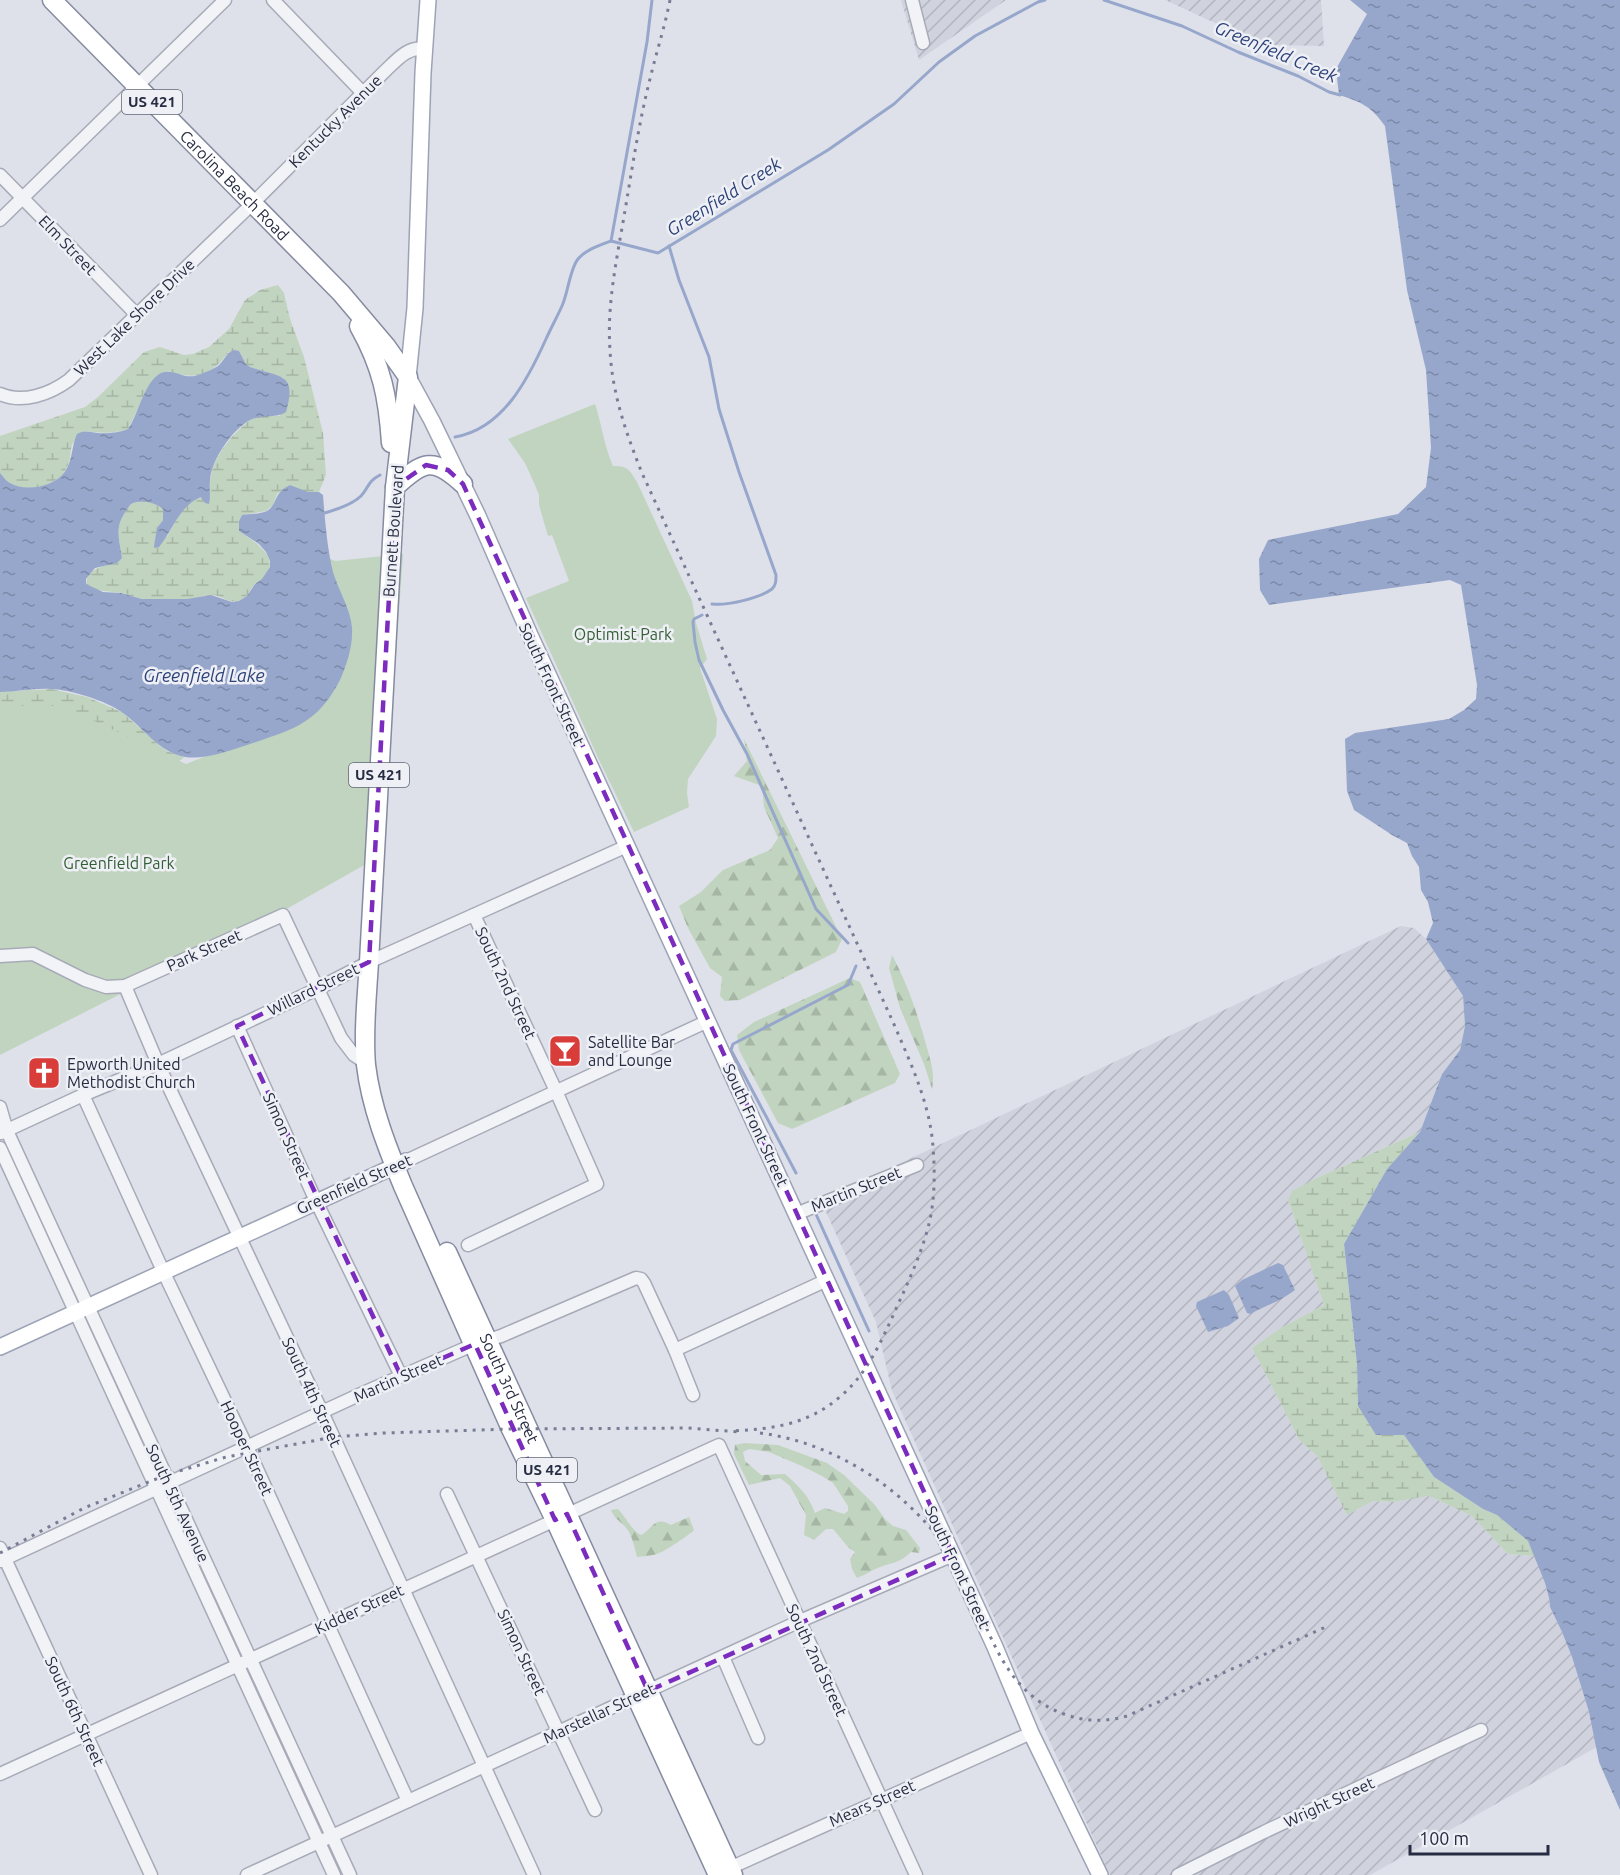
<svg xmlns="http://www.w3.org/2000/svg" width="1620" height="1875" font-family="Ubuntu,sans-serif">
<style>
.industrial{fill:url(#industrial-furrows)}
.forest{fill:url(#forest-firs);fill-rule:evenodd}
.wetland{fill:url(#wetland-marsh)}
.green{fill:#c1d4bf}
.water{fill:url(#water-ripples)}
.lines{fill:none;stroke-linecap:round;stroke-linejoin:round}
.stream{stroke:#97a7cc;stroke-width:3}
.minor-casing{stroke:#a7abb7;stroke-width:15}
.major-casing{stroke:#9da3b6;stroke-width:18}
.highway-casing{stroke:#858ba1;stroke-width:21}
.minor{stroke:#f1f3f7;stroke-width:12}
.major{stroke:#fff;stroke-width:15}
.highway{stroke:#fff;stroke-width:18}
.rail{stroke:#777d94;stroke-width:3;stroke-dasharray:3 6;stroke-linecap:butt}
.marked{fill:none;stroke:#7b2cbf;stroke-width:4.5;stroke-dasharray:12 8;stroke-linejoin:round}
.labels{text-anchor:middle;stroke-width:5;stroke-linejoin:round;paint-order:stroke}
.shield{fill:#eef0f6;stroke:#626777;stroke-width:1.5}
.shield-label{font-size:15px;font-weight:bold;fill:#262c41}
.street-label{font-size:16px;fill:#262c41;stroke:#eef0f6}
.park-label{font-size:16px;fill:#335e33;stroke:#eef0f6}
.poi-label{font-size:16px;fill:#262c41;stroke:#eef0f6;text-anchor:start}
.water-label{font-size:18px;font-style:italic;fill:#2d4278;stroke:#eef0f6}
</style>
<defs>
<pattern id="industrial-furrows" width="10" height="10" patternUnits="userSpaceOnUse" patternTransform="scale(1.5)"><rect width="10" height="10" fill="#d0d3de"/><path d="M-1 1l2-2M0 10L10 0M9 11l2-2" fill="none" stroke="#b2b5c0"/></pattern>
<pattern id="forest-firs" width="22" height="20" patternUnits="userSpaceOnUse" patternTransform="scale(1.5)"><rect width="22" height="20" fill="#c1d4bf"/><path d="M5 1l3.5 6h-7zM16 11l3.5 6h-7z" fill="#a6b6a5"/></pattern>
<pattern id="wetland-marsh" width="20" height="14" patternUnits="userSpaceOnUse" patternTransform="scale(1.5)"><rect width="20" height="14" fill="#c1d4bf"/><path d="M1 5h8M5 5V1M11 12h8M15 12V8" fill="none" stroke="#a6b6a5"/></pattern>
<pattern id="water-ripples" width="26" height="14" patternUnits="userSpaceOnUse" patternTransform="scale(1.5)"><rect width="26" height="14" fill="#97a7cc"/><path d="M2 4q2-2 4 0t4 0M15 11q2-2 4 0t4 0" fill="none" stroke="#7b88a7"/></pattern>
</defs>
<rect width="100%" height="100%" fill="#dee1e9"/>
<g class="industrial">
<polygon points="901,0 1006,0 919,60"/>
<polygon points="1165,0 1321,0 1324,46 1263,45"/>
<polygon points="1401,926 1414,928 1426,939 1463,996 1465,1026 1460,1050 1442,1074 1420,1132 1319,1177 1288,1200 1324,1305 1279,1329 1252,1348 1300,1441 1317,1456 1347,1515 1373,1501 1392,1502 1429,1496 1472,1516 1508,1554 1535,1556 1545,1583 1549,1598 1550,1607 1562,1632 1572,1657 1589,1712 1597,1747 1370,1875 1110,1875 892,1391 876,1322 821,1201"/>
</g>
<g class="forest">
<polygon points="744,739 842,939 836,952 740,1000 725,1001 720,996 722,977 710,968 688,928 679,906 701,892 723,870 770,850 778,838 764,807 762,786 734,776 747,761"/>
<path d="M 892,955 C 908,985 918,1015 927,1048 C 931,1062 935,1075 932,1089 L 924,1064 L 900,1008 L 889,968 Z"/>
<polygon points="850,978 860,982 900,1074 895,1083 792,1129 778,1123 739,1050 737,1035 754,1022"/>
<path d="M 744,1443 L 778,1445 L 827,1463 L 844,1475 L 875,1505 L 885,1519 L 893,1526 L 906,1530 L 920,1548 L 919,1553 L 911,1552 C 900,1563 894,1562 880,1567 C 872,1570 865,1575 857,1578 L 852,1569 L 850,1559 L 855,1552 L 849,1548 L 833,1529 L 826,1529 L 814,1540 L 804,1535 L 806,1515 L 790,1486 L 780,1478 L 749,1485 L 734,1454 L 735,1445 ZM 749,1449 L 769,1452 L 804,1467 L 822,1476 L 833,1483 L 848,1506 L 848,1511 L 844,1514 L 825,1508 L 815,1513 C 809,1496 799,1486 785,1474 L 761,1475 L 745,1461 L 743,1452 Z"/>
<path d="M 618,1509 C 626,1517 631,1530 641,1535 C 653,1529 654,1515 671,1525 L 689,1517 L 694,1530 C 691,1534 662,1553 657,1554 C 651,1556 643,1556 637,1557 C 635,1548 632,1536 627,1529 C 621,1521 615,1520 611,1510 Z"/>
</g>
<g class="wetland">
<path d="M 278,285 L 284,293 L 290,319 L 304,357 L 323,433 L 326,475 L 319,492 L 308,493 L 290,485 L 277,494 L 273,505 L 266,511 L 242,515 L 239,521 L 239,531 C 255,542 284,559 262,580 C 260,582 256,582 254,585 C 249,591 248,598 239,601 C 229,604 221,595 212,595 C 205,595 197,598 189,599 C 175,600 157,600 143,599 C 135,598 128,594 121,593 C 104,590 102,594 86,584 C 89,563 109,569 122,558 C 118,532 114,526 131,504 C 144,499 152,501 163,509 L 163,520 L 157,528 L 167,537 C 173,526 186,498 201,497 C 204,496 207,498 210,498 C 209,471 214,459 231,438 C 238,431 244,423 252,419 C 260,415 272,416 280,416 L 284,378 L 250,367 L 246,364 L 239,351 L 229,352 C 211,375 197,381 168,371 L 148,387 L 128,429 C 113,434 100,433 85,431 C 81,435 74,440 72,445 C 69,455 72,459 65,471 C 55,487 25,493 10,483 C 6,481 3,476 0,473 L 0,436 L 85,407 L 98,397 L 144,352 L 160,347 L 184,355 L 193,354 L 209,347 L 229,329 L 245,300 L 260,290 Z"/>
<polygon points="51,689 87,697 122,712 160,746 167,751 184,757 181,760 173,763 0,726 0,692"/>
<polygon points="1420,1132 1387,1169 1344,1244 1357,1364 1358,1406 1404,1435 1434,1477 1483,1509 1497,1515 1528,1541 1535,1556 1508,1554 1472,1516 1429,1496 1392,1502 1373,1501 1347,1515 1317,1456 1300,1441 1252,1348 1279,1329 1324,1305 1288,1200 1292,1191 1319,1177"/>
</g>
<g class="green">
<path d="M 595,404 C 602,425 604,446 613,466 C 628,466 629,469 637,482 L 692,601 L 696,623 L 707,659 L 700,668 L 717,719 L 716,736 L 688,779 L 687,793 L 689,807 L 634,832 L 600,762 L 526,598 L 569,581 L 552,535 L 548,536 L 539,505 L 539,495 L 535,485 L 525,463 L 508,439 Z"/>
<polygon points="304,547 335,561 403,554 382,855 267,920 0,1055 0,706 62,706 186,764 261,734"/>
</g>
<g class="water">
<path d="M 1350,0 L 1620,0 L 1620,1810 L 1599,1762 L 1589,1712 L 1572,1657 L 1562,1632 L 1550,1607 L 1549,1598 L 1545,1583 L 1528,1541 L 1497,1515 L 1483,1509 L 1434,1477 L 1404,1435 L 1376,1435 L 1358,1406 L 1357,1364 L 1344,1244 L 1387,1169 L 1420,1132 L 1442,1074 L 1460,1050 L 1465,1026 L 1463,996 L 1426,939 L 1433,923 L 1428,902 L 1421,890 L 1419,867 L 1412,856 L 1407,843 L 1392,835 L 1354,810 L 1347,791 L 1345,739 L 1355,733 L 1449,719 L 1464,710 L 1476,699 L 1477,685 L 1461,585 L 1450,580 L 1269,605 L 1260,590 L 1259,559 L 1268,540 L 1398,514 L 1426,487 L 1431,448 L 1426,370 L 1407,290 L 1385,126 C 1371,106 1361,102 1339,95 L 1336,69 L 1367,14 Z"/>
<path d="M 234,350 L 239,351 L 246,364 L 250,367 C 282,378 297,373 286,412 C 275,419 262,414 250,420 C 232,430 211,460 210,481 C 209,489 211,496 209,504 L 205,503 L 201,497 C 179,506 173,530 159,547 L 154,548 L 154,546 L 157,528 L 163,520 L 163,509 C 153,502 143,499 131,504 C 114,526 118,532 122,558 L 117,563 L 95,568 L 86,579 L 86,584 L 103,592 L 121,593 L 142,599 L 187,599 L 211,595 L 232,602 L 239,601 L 247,596 L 255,584 L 262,579 L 270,567 L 270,561 L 266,552 L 259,544 L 239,531 L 239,521 L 242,515 C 249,514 261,514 267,511 C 278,504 273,493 290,485 L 308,492 L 319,492 L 323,495 C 325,520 327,547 333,572 C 338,589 351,610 352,628 C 353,646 347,664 340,680 C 317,725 291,730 247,745 C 228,751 205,760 185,757 C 158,752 143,727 123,713 C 107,701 69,689 50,689 C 33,688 17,692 0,692 L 0,473 C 3,476 6,481 10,483 C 25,492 52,487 63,474 C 73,463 71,447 77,434 C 85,430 89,432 97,433 C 108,434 118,433 128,429 C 138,416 146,374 165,372 C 178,370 185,381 201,374 C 206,372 213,369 218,366 C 224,361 226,353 234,350 Z"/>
<path d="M 1278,1263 L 1283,1265 L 1295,1290 C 1281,1301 1265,1306 1250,1314 L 1247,1313 L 1235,1286 L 1242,1280 Z"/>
<polygon points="1224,1290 1229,1295 1239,1318 1228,1326 1208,1332 1196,1306 1197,1302"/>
</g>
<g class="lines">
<g class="stream">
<polyline points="1104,0 1182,26 1238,52 1298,76 1329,92 1340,95"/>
<polyline points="611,241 658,253 828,150 894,104 939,62 975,36 1038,2 1045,0"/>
<polyline points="611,241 647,42 652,0"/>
<path d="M 669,246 L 679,280 L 709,357 L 719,409 L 739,472 L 776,575 C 776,581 776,585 772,589 C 760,598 727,606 712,604"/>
<path d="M 455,437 C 503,429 528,379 546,339 C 551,328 557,317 562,306 C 568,292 569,275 576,262 C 582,251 600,245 611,241"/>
<path d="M 321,514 C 332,511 353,504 361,496 C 370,486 367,482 380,475"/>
<polyline points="702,615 694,619 693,622 695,642 699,660 723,710 747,754 816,909 848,943"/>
<polyline points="796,1173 731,1050 733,1044 848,985 856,966"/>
<polyline points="815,1212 869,1331"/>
</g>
<g class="minor-casing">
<g id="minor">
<polyline points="273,0 363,93"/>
<polyline points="912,0 923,43"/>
<polyline points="0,175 137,315"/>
<polyline points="0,220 225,0"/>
<path d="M 0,394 C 23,404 50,394 69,380 L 252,204 L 384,72 C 396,61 407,46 425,49"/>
<polyline points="0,956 33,954 85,980 106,987 125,986 283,915 341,1038 354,1055 366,1063"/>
<polyline points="125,986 158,1064 322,1412 534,1875"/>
<polyline points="237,1026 316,1201 401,1376"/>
<polyline points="83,1095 163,1271 247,1447 408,1801"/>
<polyline points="0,1107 7,1131 350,1875"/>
<polyline points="1,1133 83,1095 158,1064 317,989 369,962 627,846"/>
<polyline points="0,1148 334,1875"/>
<polyline points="406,1161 708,1021"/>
<polyline points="796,1214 917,1165"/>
<polyline points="468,1245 597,1184 556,1091 474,915"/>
<polyline points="675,1350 827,1280"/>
<polyline points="447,1494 595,1810"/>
<polyline points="0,1548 151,1875"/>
<polyline points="0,1561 363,1393 475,1344 501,1336 636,1278 641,1279 644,1283 675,1350 693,1395"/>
<polyline points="723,1657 758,1738"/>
<polyline points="0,1774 719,1445 916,1875"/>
<polyline points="723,1871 1031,1733"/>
<polyline points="247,1875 800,1621 953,1555"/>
<polyline points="1178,1875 1264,1832 1481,1730"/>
</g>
</g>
<g class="major-casing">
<g id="major">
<polyline points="428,0 423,73 415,308 408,377 432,421 478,516 530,635 995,1647 1031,1733 1100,1875"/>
<polyline points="0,1347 406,1161"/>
</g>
</g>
<g class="highway-casing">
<g id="highway">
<path id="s1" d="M 52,0 L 341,293 L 386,346 L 408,377 L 395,487 L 369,962 C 367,996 363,1031 366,1065 C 371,1107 387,1147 403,1186 L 511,1429 L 555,1520 L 718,1875"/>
<path d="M 359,326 C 382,367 388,397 391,443"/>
<path d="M 395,487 C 423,461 433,456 463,484"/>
<path id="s2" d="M 447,1252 L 733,1875"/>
</g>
</g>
<use href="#minor" class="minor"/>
<use href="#major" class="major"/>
<use href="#highway" class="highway"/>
<g class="rail">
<path d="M 670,0 C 665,26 657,50 651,75 C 638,125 631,177 622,228 C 615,268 607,309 610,350 C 612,393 626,433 642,473 L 893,1022 C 910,1062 930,1103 933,1147 C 935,1172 935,1199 929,1224 C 922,1251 911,1276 900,1300 C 884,1335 870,1371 841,1396 C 808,1425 772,1429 731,1431"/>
<path d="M 760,1433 C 837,1443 908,1491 951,1555 C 987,1610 994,1689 1064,1714 C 1085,1722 1106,1722 1127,1716 L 1328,1626"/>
<polyline points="0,1553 84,1508 166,1475 226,1457 334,1437 383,1433 511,1429 688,1428 739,1432"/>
</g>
</g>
<path class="marked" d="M 426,465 L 448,470 L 463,484 L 953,1555 L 648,1691 L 567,1514 L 555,1520 L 475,1344 L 401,1376 L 237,1026 L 369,962 L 395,487 Z"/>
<defs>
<g id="bar-square" transform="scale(1.725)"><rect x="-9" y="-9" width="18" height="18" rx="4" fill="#d83d3a" stroke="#eef0f6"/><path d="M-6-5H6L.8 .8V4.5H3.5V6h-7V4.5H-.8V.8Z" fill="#fff"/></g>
<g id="church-square" transform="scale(1.725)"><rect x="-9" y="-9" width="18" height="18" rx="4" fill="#d83d3a" stroke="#eef0f6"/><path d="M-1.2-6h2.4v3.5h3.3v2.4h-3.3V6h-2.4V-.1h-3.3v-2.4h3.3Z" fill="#fff"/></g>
</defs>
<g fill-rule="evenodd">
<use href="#bar-square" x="565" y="1051"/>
<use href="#church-square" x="44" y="1073"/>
</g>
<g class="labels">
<g class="shield">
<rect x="122" y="90" width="60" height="24" rx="4.5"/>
<rect x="349" y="763" width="60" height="24" rx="4.5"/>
<rect x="517" y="1458" width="60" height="24" rx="4.5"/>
</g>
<g class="shield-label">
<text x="152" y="107">US 421</text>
<text x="379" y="780">US 421</text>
<text x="547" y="1475">US 421</text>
</g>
<g class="street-label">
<text transform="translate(335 121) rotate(-45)" y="6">Kentucky Avenue</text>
<text dy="6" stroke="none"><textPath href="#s1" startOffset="260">Carolina Beach Road</textPath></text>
<text transform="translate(68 245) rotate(46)" y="6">Elm Street</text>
<text transform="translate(134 317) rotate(-44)" y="6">West Lake Shore Drive</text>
<text transform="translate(393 531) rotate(-86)" y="6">Burnett Boulevard</text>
<text transform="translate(552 684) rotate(65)" y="6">South Front Street</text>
<text transform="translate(204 950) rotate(-24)" y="6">Park Street</text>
<text transform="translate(506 983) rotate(65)" y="6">South 2nd Street</text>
<text transform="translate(313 989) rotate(-26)" y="6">Willard Street</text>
<text transform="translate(756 1125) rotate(65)" y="6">South Front Street</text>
<text transform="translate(287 1136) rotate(66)" y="6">Simon Street</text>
<text transform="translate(354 1184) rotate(-24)" y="6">Greenfield Street</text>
<text transform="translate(856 1189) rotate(-22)" y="6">Martin Street</text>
<text transform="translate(398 1378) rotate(-24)" y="6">Martin Street</text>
<text dy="6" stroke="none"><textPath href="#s2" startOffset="150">South 3rd Street</textPath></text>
<text transform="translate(312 1392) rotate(65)" y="6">South 4th Street</text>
<text transform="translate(247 1448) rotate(65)" y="6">Hooper Street</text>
<text transform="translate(178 1503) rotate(65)" y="6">South 5th Avenue</text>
<text transform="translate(958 1567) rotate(65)" y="6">South Front Street</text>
<text transform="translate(359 1609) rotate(-25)" y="6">Kidder Street</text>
<text transform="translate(522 1652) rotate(65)" y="6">Simon Street</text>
<text transform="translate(817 1660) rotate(65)" y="6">South 2nd Street</text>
<text transform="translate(75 1711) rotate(65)" y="6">South 6th Street</text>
<text transform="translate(599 1713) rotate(-25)" y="6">Marstellar Street</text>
<text transform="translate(1329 1802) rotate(-25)" y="6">Wright Street</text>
<text transform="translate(872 1803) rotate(-24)" y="6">Mears Street</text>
</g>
<g class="park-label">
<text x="623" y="640">Optimist Park</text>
<text x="119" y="869">Greenfield Park</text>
</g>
<g class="poi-label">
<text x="588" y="1048">Satellite Bar<tspan x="588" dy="18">and Lounge</tspan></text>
<text x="67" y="1070">Epworth United<tspan x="67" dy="18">Methodist Church</tspan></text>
</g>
<g class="water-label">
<text transform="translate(1276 52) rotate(23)" y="6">Greenfield Creek</text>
<text transform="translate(724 197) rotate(-32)" y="6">Greenfield Creek</text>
<text x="204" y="682">Greenfield Lake</text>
</g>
</g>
<path d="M1410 1845v9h138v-9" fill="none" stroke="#262c41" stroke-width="3"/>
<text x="1419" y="1845" font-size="18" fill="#262c41" stroke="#eef0f6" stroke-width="4.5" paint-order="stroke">100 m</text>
</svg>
